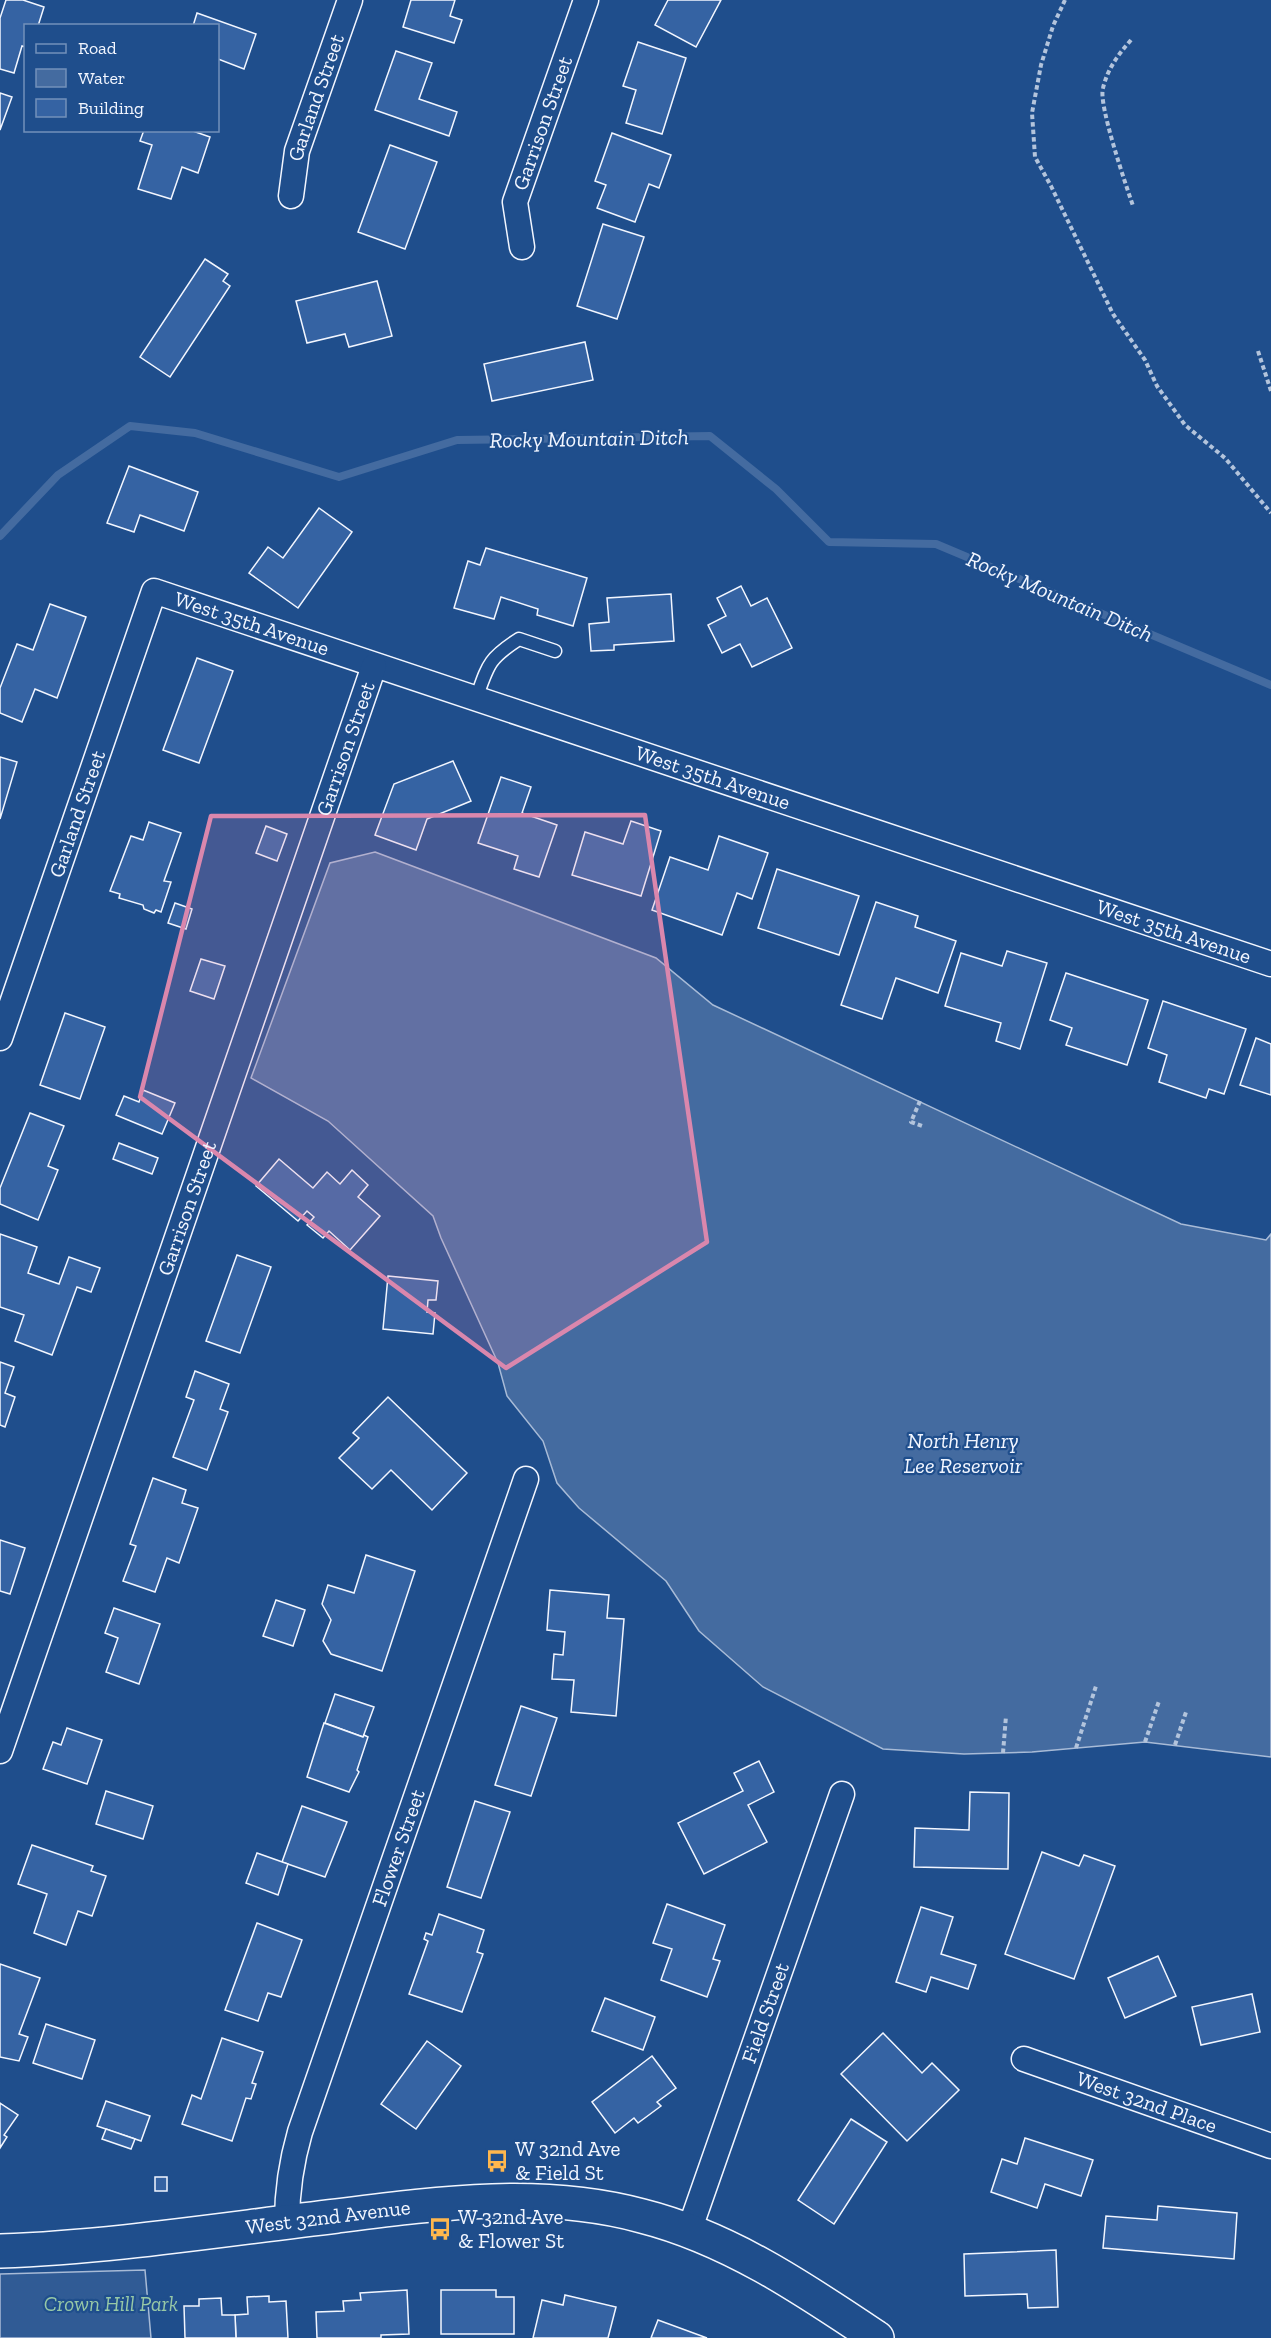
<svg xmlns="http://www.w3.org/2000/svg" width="1271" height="2338" font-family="'Zilla Slab',serif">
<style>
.built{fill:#305b95;stroke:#a8bbd7;stroke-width:1.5}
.water{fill:#446ba0;stroke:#a8bbd7;stroke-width:1.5}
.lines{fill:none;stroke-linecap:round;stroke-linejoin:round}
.stream{stroke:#446ba0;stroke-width:8}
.building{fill:#3563a3;stroke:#f2f6ff;stroke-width:1.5}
.lane-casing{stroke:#f2f6ff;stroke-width:15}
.street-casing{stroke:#f2f6ff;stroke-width:27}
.secondary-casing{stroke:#f2f6ff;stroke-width:36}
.path{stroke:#b3c4dc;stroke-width:4;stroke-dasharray:4.5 3;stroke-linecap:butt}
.lane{stroke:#1f4e8c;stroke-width:12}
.street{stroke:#1f4e8c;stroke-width:24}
.secondary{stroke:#1f4e8c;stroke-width:33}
.marked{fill:#da87ad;fill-opacity:0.2;stroke:#da87ad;stroke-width:4.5;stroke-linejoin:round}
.labels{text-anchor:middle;stroke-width:4.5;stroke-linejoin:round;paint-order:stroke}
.street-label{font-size:21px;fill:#f2f6ff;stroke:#1f4e8c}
.poi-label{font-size:21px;fill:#f2f6ff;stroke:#1f4e8c;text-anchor:start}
.park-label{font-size:21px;font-style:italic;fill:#97c8a6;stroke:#1f4e8c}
.water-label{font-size:22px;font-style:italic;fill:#f2f6ff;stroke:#1f4e8c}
</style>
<rect width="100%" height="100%" fill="#1f4e8c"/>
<polygon class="built" points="145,2270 151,2338 0,2338 0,2274"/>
<polygon class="water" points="375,852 656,958 713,1005 1181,1224 1266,1240 1271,1234 1271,1757 1145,1742 1032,1752 964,1754 883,1749 763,1687 699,1631 666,1581 579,1508 557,1483 543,1441 507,1396 498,1363 441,1238 433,1216 328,1121 251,1078 330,863"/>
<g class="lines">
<polyline class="stream" points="0,536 58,475 130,426 195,433 339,477 457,440 710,436 776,489 829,542 936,544 1271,685"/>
</g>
<g class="building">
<polygon points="6,0 23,0 44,7 38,26 26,26 26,47 22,46 14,73 0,69 0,18"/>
<polygon points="411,0 455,0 450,16 462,20 454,43 403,27"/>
<polygon points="668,0 721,0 696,47 655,25"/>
<polygon points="197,13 256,34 244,69 218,59 218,26 193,26"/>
<polygon points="638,42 686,58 662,134 626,123 636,90 623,86"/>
<polygon points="396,51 432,63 419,99 457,112 449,136 375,110"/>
<polygon points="0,93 12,97 0,130"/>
<polygon points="144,130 190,130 210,137 198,173 182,167 171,199 138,189 152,145 140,141"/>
<polygon points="612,133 671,155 659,188 649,184 635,222 597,208 606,185 595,181"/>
<polygon points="390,145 437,162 405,249 358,232"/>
<polygon points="603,224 644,237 617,319 577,306"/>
<polygon points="205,259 228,274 223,281 230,286 170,377 140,357"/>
<polygon points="377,281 392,336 349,347 345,334 307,343 296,301"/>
<polygon points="585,342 593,380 492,401 484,364"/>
<polygon points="129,466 198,492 184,531 140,515 134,532 107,523"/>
<polygon points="319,508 352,532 298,608 249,573 268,547 283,558"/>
<polygon points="486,548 587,578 573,626 537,615 538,609 501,597 494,619 454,608 468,561 480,565"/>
<polygon points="741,586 751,606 767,598 792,648 752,667 740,644 722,653 708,625 726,616 717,598"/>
<polygon points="671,594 674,641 614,645 614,650 591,651 589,624 609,622 607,598"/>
<polygon points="50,604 86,617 57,698 35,689 22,722 0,713 0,688 17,644 33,650"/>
<polygon points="197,658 233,671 199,763 163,750"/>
<polygon points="0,757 17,762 0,819"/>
<polygon points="453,761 471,801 427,819 416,850 375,835 394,784"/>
<polygon points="501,777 531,787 522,813 557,825 539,877 514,869 518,856 478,843"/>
<polygon points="631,821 661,831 641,896 572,875 585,832 623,844"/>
<polygon points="149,822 181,833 164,881 171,882 161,912 156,910 154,913 144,909 143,905 119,898 120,894 110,891 131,836 143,840"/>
<polygon points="266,826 287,834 277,861 256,853"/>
<polygon points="719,836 768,853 752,899 737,893 722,935 652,910 670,857 708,870"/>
<polygon points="777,869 859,896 839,955 758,928"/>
<polygon points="876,902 918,916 915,927 956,941 938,993 896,978 882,1019 841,1005"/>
<polygon points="175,903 192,909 186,929 168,923"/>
<polygon points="1007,951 1047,963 1020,1049 996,1041 1001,1023 945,1006 961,953 1002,966"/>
<polygon points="201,959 225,966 214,999 190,991"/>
<polygon points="1066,973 1148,1000 1127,1065 1066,1045 1072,1028 1050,1020"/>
<polygon points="1163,1001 1246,1029 1224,1094 1209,1089 1206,1098 1159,1082 1167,1055 1148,1048"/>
<polygon points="65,1013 105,1027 80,1099 40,1085"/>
<polygon points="1256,1038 1271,1044 1271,1095 1240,1085"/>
<polygon points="143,1090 175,1103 162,1134 116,1115 124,1096 139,1102"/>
<polygon points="30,1113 64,1126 48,1166 58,1170 38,1220 0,1204 0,1188"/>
<polygon points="119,1143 158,1158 152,1174 113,1159"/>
<polygon points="279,1159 313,1188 327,1172 340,1184 352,1170 368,1185 358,1197 380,1216 350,1250 329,1231 323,1238 307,1225 314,1217 307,1211 298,1221 256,1186"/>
<polygon points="0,1234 37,1247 28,1273 59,1284 69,1257 100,1268 91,1292 77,1287 52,1355 15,1341 24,1315 0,1307"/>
<polygon points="237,1255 271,1267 240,1353 206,1341"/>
<polygon points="388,1276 438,1281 436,1300 428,1300 427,1312 435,1313 433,1334 383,1329"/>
<polygon points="0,1362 14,1367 5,1393 15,1397 5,1427 0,1425"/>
<polygon points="195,1371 229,1384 220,1409 228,1412 207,1470 173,1457 194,1400 186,1397"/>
<polygon points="388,1397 467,1473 432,1510 391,1470 372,1489 339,1458 359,1438 353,1433"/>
<polygon points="153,1478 186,1490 182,1503 198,1508 179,1563 167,1558 155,1592 123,1581 136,1546 130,1544"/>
<polygon points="0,1540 25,1548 10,1594 0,1591"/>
<polygon points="366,1555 415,1571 382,1671 331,1654 323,1641 331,1620 322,1604 328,1585 354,1593"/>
<polygon points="550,1590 609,1595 607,1618 624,1619 616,1716 571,1712 574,1680 552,1679 554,1654 563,1655 565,1632 547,1630"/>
<polygon points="276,1600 305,1610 293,1646 263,1636"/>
<polygon points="114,1608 160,1624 139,1684 106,1672 118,1638 105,1633"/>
<polygon points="335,1694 374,1707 363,1737 325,1723"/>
<polygon points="521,1706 557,1718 531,1796 495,1785"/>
<polygon points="324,1723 363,1737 364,1735 368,1737 357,1770 359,1772 349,1792 307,1777"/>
<polygon points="67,1728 102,1740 87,1784 43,1769 53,1742 61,1745"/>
<polygon points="759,1761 774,1792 748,1805 767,1842 704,1874 678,1823 743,1791 734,1773"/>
<polygon points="106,1791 153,1806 143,1839 96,1824"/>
<polygon points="970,1792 1009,1793 1008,1869 914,1867 915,1828 969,1830"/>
<polygon points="475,1801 510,1812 481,1898 447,1887"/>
<polygon points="302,1806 347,1822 325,1877 282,1862"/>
<polygon points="32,1845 93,1866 91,1871 106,1876 92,1916 78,1911 66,1945 34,1933 47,1894 18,1884"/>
<polygon points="1042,1852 1079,1866 1084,1855 1115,1866 1074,1979 1005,1954"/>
<polygon points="257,1853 288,1864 278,1895 246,1883"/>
<polygon points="667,1904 725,1925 713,1959 720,1961 707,1997 661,1980 672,1949 653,1943"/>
<polygon points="921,1907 953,1917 941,1954 976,1965 968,1989 931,1977 926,1992 896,1982"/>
<polygon points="439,1914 484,1930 477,1952 483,1954 462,2012 409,1994 428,1941 424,1939 426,1933 432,1935"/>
<polygon points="257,1923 302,1940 281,1997 268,1993 258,2021 225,2010"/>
<polygon points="1158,1956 1176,1996 1125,2018 1108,1978"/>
<polygon points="0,1964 40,1978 19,2034 28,2037 19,2061 0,2057"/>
<polygon points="1252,1994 1260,2032 1201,2045 1192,2007"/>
<polygon points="605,1998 655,2017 643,2050 592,2031"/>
<polygon points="46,2024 95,2040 82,2079 33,2063"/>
<polygon points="883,2033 922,2073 932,2063 959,2090 907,2141 841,2074"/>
<polygon points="222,2038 263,2052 252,2083 256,2084 251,2099 246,2098 232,2141 182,2124 192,2095 201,2099"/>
<polygon points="427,2041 461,2066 416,2129 381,2104"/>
<polygon points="652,2056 676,2088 657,2102 661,2106 638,2123 634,2118 615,2133 592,2102"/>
<polygon points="106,2101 150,2116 141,2141 97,2126"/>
<polygon points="0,2103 18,2115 4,2135 7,2137 0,2148"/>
<polygon points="851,2119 887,2142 834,2224 798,2200"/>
<polygon points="106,2129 135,2139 131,2149 102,2139"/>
<polygon points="1025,2138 1093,2160 1081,2196 1045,2184 1037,2208 991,2192 1002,2159 1017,2164"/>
<rect x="155" y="2177" width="12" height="14"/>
<polygon points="1158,2206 1237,2213 1234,2259 1103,2248 1106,2216 1157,2220"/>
<polygon points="1056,2250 1058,2307 1028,2308 1027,2294 965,2296 964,2254"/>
<polygon points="407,2290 409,2334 381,2335 381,2338 317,2338 316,2312 344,2311 343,2301 361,2300 360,2293"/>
<polygon points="441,2290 496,2290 496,2297 514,2297 514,2334 441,2334"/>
<polygon points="565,2295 616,2307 608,2338 533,2338 542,2300 563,2305"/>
<polygon points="269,2296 269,2302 286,2301 288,2338 236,2338 235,2315 248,2314 247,2297"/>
<polygon points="221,2298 222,2315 235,2315 236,2338 185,2338 184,2306 199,2306 199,2299"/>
<polygon points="658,2320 707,2338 651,2338"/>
</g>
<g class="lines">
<g class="lane-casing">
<path id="lane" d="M 476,699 C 488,665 488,659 519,639 L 555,651"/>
</g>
<g class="street-casing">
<g id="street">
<path id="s1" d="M 291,196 L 297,151 L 350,0"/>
<path id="s2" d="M 522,247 L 515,202 L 586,0"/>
<path id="s3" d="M 0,1038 L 154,591 L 1271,964"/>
<path id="s4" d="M 0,1751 L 374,666"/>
<path id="s5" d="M 1024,2059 L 1271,2146"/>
<path id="s6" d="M 287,2222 C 287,2190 291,2163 300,2132 L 526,1479"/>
<path id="s7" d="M 689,2231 L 842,1794"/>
</g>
</g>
<g class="secondary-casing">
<g id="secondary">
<path id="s8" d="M 0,2251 C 113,2247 225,2229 337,2216 C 438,2203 542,2189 642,2216 C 729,2238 804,2289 877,2338"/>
</g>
</g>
<g class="path">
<polyline points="1065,0 1053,26 1041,65 1032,113 1035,157 1051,186 1113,314 1145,360 1157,386 1185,425 1225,458 1271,513"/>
<path d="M 1131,40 C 1118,55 1108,68 1103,88 C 1098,104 1126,185 1133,206"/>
<polyline points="1258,351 1271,391"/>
<polyline points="920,1101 911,1122 922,1126"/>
<polyline points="1145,1742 1159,1701"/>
<polyline points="1175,1745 1186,1712"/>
<polyline points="1076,1748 1096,1686"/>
<polyline points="1003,1753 1006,1716"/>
</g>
<use href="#lane" class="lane"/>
<use href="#street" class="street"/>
<use href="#secondary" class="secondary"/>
</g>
<path class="marked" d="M 645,815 L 707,1242 L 506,1368 L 140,1097 L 211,816 Z"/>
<defs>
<g id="bus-bare" transform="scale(1.8)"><path d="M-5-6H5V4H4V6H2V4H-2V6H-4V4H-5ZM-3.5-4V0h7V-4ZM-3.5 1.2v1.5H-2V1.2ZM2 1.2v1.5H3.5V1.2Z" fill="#ffb74d" stroke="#1f4e8c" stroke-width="2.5" paint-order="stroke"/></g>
</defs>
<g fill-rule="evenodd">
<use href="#bus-bare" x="497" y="2161"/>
<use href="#bus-bare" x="440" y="2229"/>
</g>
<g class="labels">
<g class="street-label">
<text dy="7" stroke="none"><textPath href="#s1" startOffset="102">Garland Street</textPath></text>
<text dy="7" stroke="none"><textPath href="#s2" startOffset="129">Garrison Street</textPath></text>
<text dy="7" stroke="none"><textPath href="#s3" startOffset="576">West 35th Avenue</textPath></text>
<text dy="7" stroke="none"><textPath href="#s4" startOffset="1060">Garrison Street</textPath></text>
<text dy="7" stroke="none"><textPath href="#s3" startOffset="1062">West 35th Avenue</textPath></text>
<text dy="7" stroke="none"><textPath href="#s3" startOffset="237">Garland Street</textPath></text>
<text dy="7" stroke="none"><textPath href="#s3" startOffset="1548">West 35th Avenue</textPath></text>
<text dy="7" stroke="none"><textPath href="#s4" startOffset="574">Garrison Street</textPath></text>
<text dy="7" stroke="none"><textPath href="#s6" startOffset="392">Flower Street</textPath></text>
<text dy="7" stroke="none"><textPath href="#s7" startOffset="231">Field Street</textPath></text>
<text dy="7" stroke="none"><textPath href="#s5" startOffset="130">West 32nd Place</textPath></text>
<text dy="7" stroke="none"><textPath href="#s8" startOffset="330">West 32nd Avenue</textPath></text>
</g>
<g class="poi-label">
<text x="515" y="2156">W 32nd Ave<tspan x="515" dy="24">&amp; Field St</tspan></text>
<text x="458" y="2224">W 32nd Ave<tspan x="458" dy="24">&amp; Flower St</tspan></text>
</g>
<g class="park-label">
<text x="111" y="2311">Crown Hill Park</text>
</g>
<g class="water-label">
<text transform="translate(589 438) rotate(-1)" y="8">Rocky Mountain Ditch</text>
<text transform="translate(1060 596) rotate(23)" y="8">Rocky Mountain Ditch</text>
<text x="963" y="1448">North Henry<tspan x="963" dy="25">Lee Reservoir</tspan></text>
</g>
</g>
<rect x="24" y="24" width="195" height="108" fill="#1f4e8c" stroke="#7391ba" stroke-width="1.5"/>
<rect x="36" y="44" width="30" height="9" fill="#1f4e8c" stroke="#7391ba" stroke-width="1.5"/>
<text x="78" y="54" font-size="18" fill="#f2f6ff">Road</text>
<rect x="36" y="69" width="30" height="18" fill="#446ba0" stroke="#7391ba" stroke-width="1.5"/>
<text x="78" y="84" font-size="18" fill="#f2f6ff">Water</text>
<rect x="36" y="99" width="30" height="18" fill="#3563a3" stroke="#7391ba" stroke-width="1.5"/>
<text x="78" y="114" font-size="18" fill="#f2f6ff">Building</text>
</svg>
